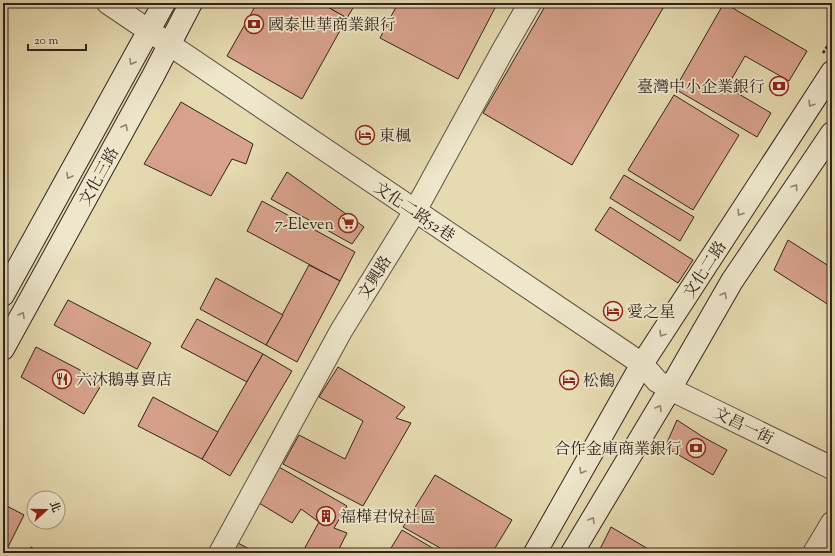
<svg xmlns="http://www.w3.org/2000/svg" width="835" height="556" font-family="'Sorts Mill Goudy','Noto Serif TC',serif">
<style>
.building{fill:#d8a28c;stroke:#30231f}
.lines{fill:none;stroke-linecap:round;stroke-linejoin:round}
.street-casing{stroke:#5e5143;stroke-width:24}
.secondary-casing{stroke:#30231f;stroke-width:24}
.path{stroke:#30231f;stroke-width:2.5;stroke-dasharray:3 2;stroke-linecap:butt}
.street{stroke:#efe7cc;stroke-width:22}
.secondary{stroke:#efe7cc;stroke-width:22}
.oneway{stroke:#908576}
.labels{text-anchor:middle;stroke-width:3.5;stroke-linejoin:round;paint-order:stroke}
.poi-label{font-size:16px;fill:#30231f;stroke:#efe7cc;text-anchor:start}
.street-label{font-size:16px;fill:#30231f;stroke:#efe7cc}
</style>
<rect width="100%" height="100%" fill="#e6dab0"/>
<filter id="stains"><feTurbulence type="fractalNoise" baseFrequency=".005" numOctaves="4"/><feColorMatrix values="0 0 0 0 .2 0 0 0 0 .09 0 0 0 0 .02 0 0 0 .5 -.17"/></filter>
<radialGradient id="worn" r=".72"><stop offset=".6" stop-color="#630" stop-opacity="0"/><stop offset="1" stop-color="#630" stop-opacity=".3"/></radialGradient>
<g class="building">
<polygon points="257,3 321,3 347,18 302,99 227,56"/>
<polygon points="321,3 356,3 347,18"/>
<polygon points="398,3 495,3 497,4 458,79 380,38"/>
<polygon points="547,3 666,3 572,165 483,113"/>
<polygon points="724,3 807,51 789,81 745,56 727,87 771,113 757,137 675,89"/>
<polygon points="674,95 739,135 693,210 628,170"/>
<polygon points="181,102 253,144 246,164 232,159 211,196 144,164"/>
<polygon points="287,172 356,221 364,227 352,244 271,199"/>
<polygon points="624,175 694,217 680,241 610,198"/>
<polygon points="262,201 355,252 340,281 247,231"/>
<polygon points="610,207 693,260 678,283 595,230"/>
<polygon points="788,240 832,268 832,307 774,270"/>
<polygon points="309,265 340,281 297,362 266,345"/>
<polygon points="216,278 283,315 266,345 200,309"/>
<polygon points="68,300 151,343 137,369 54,325"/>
<polygon points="197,319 263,354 247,382 181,347"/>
<polygon points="36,347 103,382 84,414 21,377"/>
<polygon points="263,354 292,371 230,476 202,459"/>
<polygon points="338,367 405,407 396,418 411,423 363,506 283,464 299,435 345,459 363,421 319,397"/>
<polygon points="153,397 218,432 202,459 138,426"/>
<polygon points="677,420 703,437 727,450 713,475 665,447"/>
<polygon points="279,467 347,506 334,528 347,533 337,553 302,553 319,522 301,509 292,523 259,503"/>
<polygon points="435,475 512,520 492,553 449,553 403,527"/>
<polygon points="3,504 24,515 5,553 3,553"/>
<polygon points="611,527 655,553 598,553"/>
<polygon points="402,530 441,553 388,553"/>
<polygon points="236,542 257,553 231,553"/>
<polygon points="31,547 41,553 28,553"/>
</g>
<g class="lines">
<g class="street-casing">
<g id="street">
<polyline points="108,3 642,364 657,381 670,389 832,468"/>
<polyline points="220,553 341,331 415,211 503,50 530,3"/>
<polyline points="814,553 832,523"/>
</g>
</g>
<g class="secondary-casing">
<g id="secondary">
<polyline points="3,295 164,3"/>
<polyline points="3,349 153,76 191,3"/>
<polyline points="535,553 642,364 832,72"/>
<polyline points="572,553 670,389 732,281 832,133"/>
</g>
</g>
<polyline class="path" points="823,53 832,39"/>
<use href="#street" class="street"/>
<use href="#secondary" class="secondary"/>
</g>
<defs><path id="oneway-chevron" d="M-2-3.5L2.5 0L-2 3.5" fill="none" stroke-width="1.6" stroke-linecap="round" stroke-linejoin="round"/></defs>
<g class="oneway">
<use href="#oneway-chevron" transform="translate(132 62) rotate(119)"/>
<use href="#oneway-chevron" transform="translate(811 104) rotate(123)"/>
<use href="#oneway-chevron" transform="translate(125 127) rotate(-61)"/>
<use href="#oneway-chevron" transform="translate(69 176) rotate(119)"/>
<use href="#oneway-chevron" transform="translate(795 187) rotate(-56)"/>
<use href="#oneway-chevron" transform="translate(740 213) rotate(123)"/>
<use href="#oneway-chevron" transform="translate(724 295) rotate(-60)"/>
<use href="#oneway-chevron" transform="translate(22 315) rotate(-61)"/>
<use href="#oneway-chevron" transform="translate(662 334) rotate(123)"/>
<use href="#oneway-chevron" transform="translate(659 408) rotate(-59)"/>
<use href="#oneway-chevron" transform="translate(582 471) rotate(120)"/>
<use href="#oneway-chevron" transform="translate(592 520) rotate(-59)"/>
</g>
<defs>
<g id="bank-ring" transform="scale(1)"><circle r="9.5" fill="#efe7cc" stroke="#8f2418" stroke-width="1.5"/><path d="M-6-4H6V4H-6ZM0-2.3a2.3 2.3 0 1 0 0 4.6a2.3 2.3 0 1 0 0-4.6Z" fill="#8f2418"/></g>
<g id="hotel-ring" transform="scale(1)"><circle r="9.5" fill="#efe7cc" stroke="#8f2418" stroke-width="1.5"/><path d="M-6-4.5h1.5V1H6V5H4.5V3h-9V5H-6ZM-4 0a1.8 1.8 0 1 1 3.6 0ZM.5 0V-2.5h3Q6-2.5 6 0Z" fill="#8f2418"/></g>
<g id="supermarket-ring" transform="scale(1)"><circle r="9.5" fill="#efe7cc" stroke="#8f2418" stroke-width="1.5"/><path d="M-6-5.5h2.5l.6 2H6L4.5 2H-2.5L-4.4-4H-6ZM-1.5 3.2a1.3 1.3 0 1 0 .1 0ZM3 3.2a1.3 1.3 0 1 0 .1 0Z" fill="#8f2418"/></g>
<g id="restaurant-ring" transform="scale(1)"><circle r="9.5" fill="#efe7cc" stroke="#8f2418" stroke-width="1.5"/><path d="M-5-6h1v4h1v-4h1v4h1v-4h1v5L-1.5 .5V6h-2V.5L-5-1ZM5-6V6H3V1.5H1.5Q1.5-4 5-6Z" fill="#8f2418"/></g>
<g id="building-ring" transform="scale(1)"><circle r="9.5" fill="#efe7cc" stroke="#8f2418" stroke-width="1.5"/><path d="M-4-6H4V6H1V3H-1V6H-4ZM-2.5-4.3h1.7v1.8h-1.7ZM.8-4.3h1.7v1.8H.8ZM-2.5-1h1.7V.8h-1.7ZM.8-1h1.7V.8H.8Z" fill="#8f2418"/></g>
</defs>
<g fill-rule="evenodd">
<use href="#bank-ring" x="254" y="24"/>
<use href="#bank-ring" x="779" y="86"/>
<use href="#hotel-ring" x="365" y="135"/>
<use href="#supermarket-ring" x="348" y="223"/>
<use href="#hotel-ring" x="613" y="311"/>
<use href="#restaurant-ring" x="62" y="379"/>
<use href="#hotel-ring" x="569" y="380"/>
<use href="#bank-ring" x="696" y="448"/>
<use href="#building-ring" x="326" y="516"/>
</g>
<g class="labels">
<g class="poi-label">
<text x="268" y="30">國泰世華商業銀行</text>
<text x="765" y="92" text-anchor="end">臺灣中小企業銀行</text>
<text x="379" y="141">東楓</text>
<text x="334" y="229" text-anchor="end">7-Eleven</text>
<text x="627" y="317">愛之星</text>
<text x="76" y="385">六沐鵝專賣店</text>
<text x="583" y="386">松鶴</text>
<text x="682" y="454" text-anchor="end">合作金庫商業銀行</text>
<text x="340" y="522">福樺君悅社區</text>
</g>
<g class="street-label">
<text transform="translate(98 176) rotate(-61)" y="6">文化三路</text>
<text transform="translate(415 211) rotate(34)" y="6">文化二路52巷</text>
<text transform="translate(704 269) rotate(-57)" y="6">文化二路</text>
<text transform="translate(374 277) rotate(-58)" y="6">文興路</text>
<text transform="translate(744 425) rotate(26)" y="6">文昌一街</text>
</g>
</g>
<rect width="835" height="556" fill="none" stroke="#e6dab0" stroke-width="16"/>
<rect x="4" y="4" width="827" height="548" fill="none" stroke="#30231f" stroke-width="2"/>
<rect x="8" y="8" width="819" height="540" fill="none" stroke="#30231f"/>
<g transform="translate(46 510) rotate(69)"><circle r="19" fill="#efe7cc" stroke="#a39987"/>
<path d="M0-3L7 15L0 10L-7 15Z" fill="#8f2418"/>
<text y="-6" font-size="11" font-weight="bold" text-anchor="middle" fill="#30231f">北</text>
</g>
<path d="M28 44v6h58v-6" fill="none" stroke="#30231f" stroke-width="2"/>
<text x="34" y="44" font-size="12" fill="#30231f" stroke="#efe7cc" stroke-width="3" paint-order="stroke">20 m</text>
<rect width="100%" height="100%" filter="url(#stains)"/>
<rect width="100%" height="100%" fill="url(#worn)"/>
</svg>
